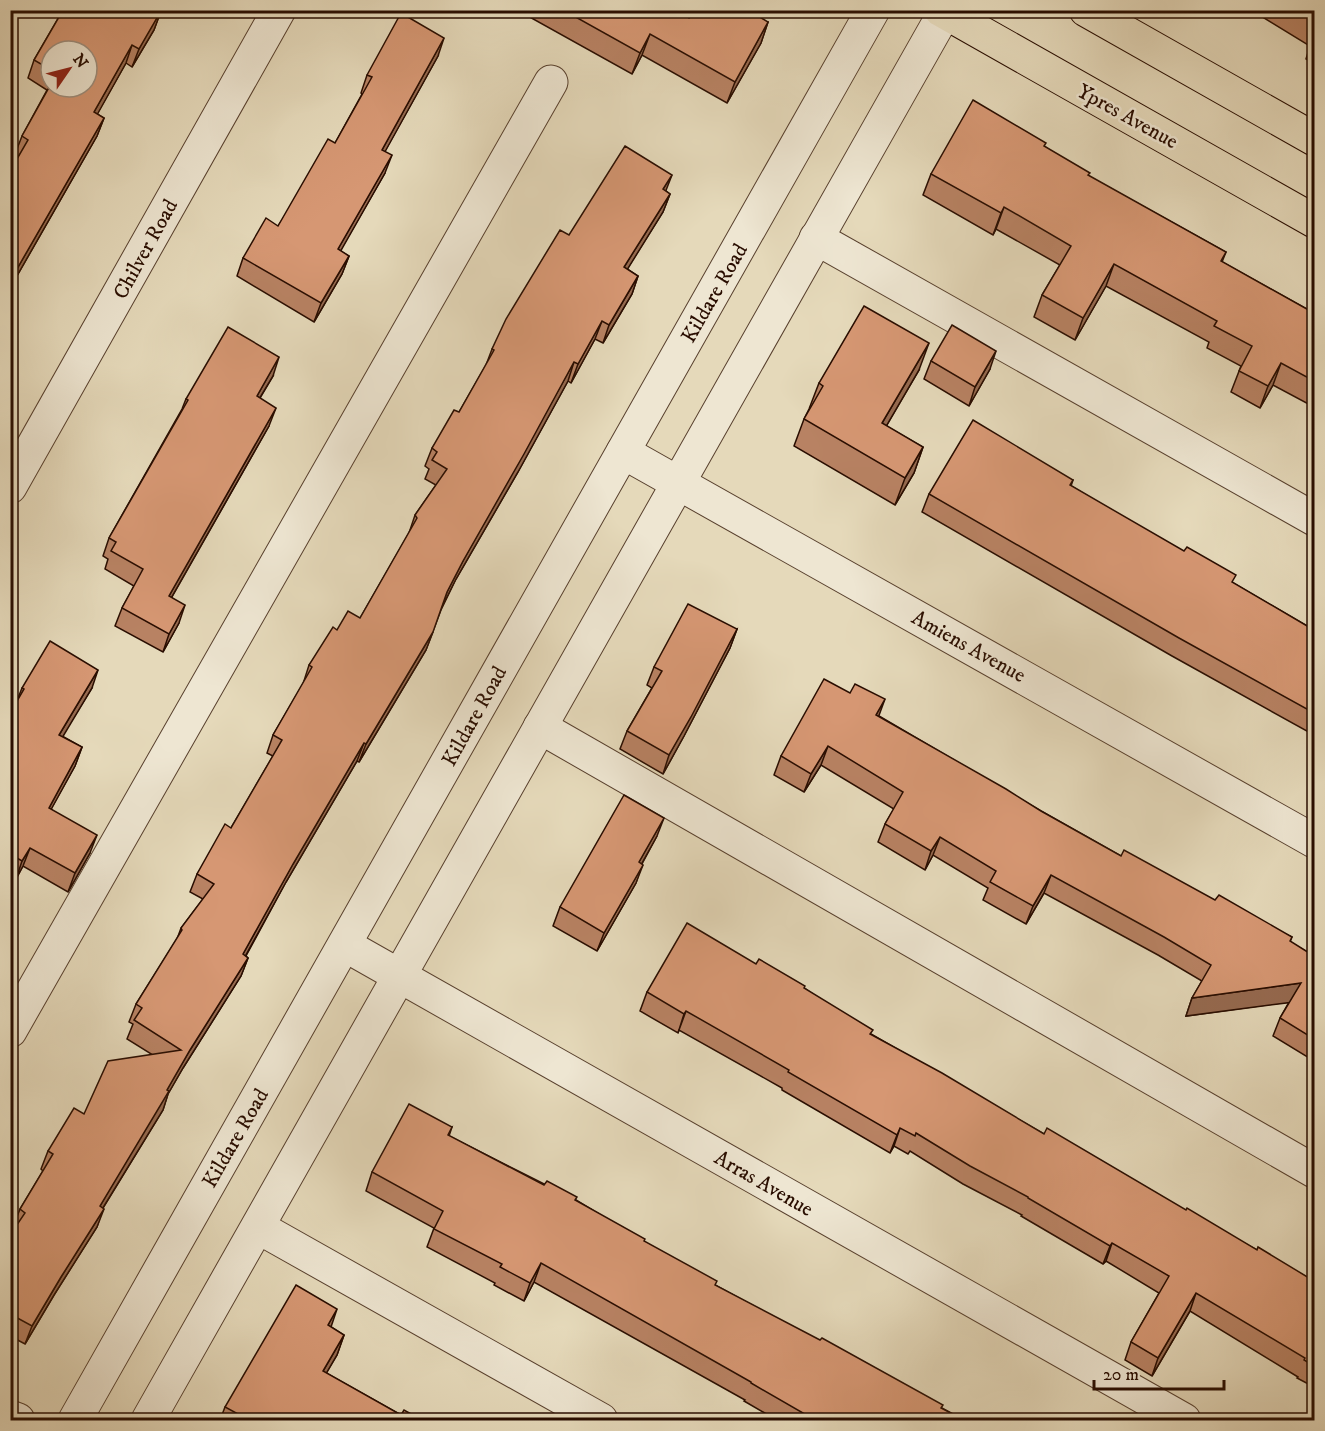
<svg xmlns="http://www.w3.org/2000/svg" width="1325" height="1431" font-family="'IM FELL DW Pica',serif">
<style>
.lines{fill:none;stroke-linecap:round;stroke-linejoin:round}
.minor-casing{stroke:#58402e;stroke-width:35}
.major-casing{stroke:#290d00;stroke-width:35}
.minor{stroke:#eee6d2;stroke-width:33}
.major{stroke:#e5d9ba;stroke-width:33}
.wall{fill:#b88263;stroke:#290d00;stroke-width:1.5;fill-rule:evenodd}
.shaded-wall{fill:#966a50;stroke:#290d00;stroke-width:1.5}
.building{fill:#d69773;stroke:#290d00;stroke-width:1.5}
.labels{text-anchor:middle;stroke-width:5;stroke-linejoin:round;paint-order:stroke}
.street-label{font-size:21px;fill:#290d00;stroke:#eee6d2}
</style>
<rect width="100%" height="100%" fill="#e5d9ba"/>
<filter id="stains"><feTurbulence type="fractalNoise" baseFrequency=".00333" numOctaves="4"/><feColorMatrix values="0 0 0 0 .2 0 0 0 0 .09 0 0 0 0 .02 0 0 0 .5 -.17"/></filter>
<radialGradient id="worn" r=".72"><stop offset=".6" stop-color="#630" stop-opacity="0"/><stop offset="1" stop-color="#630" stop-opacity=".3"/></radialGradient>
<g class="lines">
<g class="minor-casing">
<g id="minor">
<polyline points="816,238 1314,519"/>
<polyline points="623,452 1314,841"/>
<polyline points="10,487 279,10"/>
<polyline points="540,727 1314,1171"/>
<polyline points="345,945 1184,1420"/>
<polyline points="10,1031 551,82"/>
<polyline points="258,1227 601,1420"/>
<polyline points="10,1417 18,1420"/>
<polyline points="75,1420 873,10"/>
<polyline points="148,1420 946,10"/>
</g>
</g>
<g class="major-casing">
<g id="major">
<polyline points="941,10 1314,221"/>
<polyline points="1086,10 1314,139"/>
</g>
</g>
<use href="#minor" class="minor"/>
<use href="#major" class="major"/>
</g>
<g class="wall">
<path d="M 63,10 L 163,10 L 158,19 L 154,30 L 132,67 L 126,63 L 97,114 L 104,118 L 97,136 L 10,288 L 10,171 L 19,156 L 15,154 L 22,136 L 47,90 L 28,78 L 34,60 ZM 51,51 L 87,51 L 87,87 L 51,87 Z"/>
<polygon points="517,10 676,10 689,18 768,22 761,43 727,103 642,55 632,74"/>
<polygon points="1251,10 1314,10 1314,64 1306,59 1310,46"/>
<polygon points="438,56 385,151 385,173 340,251 349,256 342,274 314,322 237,276 243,258 278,226 335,143 362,94 361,93 367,75"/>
<polygon points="1044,146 1088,176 1226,252 1222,262 1314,313 1314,407 1273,385 1260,408 1231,392 1241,366 1207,348 1209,342 1106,286 1075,340 1034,317 1042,295 1060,265 996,229 993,235 923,195 931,174"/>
<polygon points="666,191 670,194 663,212 627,269 638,276 632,294 603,343 595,339 571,383 568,381 518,472 456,579 441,610 426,650 359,762 357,761 286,882 246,956 248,958 241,976 183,1068 168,1094 163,1110 103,1208 97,1227 54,1295 25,1344 10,1336 10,1235 15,1229 13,1227 20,1209 43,1171 41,1169 48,1151 84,1114 153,1055 127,1039 133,1024 129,1022 136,1004 177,939 181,928 203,899 190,892 197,874 231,828 273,756 267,753 273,735 303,684 309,665 337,630 360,618 409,533 415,515 436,485 425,479 429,469 425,466 432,448 459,412 486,365 492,349 569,235"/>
<polygon points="931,361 990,369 969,406 924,379"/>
<polygon points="919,370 886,426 923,447 914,473 895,505 794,446 804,419 809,409 819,383"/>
<polygon points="273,376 260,398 269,426 172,597 179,623 163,652 115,626 122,608 134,586 105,569 108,559 103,556 109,538 182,409 186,399"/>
<polygon points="1073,480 1071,486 1233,583 1314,630 1314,735 1172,656 922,512 929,494"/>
<polygon points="737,629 730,648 684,736 663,774 620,749 627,731 652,688 647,685 654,667"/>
<polygon points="22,688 92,688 62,736 82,747 75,766 51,809 90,853 68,892 23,866 16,879 10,876 10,713 16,703"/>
<polygon points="850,693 879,716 1041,811 1121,856 1292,937 1290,942 1314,956 1314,1061 1273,1036 1280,1018 1289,1002 1186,1016 1192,998 1202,981 1158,955 1044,893 1026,924 983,900 988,888 933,855 925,870 878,842 885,824 894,809 821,765 804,792 774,775 781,756"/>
<polygon points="657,836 642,864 636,883 597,951 553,926 560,907"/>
<polygon points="756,964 804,988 871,1034 1044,1134 1314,1281 1314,1387 1297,1378 1298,1377 1190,1311 1152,1376 1125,1360 1131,1342 1159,1293 1106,1261 1103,1264 1021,1216 1022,1215 963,1184 910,1151 908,1154 894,1146 890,1153 782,1090 782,1088 679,1030 678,1033 640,1011 647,992"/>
<polygon points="452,1127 449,1136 576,1200 715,1285 964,1420 777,1420 744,1401 745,1400 534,1282 524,1301 494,1285 495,1283 427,1247 434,1228 366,1191 372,1172"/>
<polygon points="331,1327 344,1335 337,1355 326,1373 401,1415 422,1420 220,1420 225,1407"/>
</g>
<g class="shaded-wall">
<polygon points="159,10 163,10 158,19 154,30 132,67 139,49"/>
<polygon points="768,22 761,43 727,103 735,82"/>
<polygon points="650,34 642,55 632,74 640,53"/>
<polygon points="444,38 438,56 376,168 382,150"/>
<polygon points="132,45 126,63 88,131 94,112"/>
<polygon points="104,118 97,136 10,288 10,281"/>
<polygon points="392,155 385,173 331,268 338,249"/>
<polygon points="672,175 665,193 663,189"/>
<polygon points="670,194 663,212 617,286 624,267"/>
<polygon points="1004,207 996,229 993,235 1001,213"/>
<polygon points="349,256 342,274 314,322 321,303"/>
<polygon points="1114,264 1106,286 1075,340 1083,318"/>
<polygon points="638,276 632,294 603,343 609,325"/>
<polygon points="602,321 595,339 571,383 578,364"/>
<polygon points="929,343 919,370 873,449 882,423"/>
<polygon points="996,351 990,369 969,406 975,387"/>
<polygon points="279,357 273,376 250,414 257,396"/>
<polygon points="574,362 568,381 518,472 456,579 440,611 447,592 463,561"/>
<polygon points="1281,363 1273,385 1260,408 1268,386"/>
<polygon points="276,408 269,426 162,614 169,596"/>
<polygon points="923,447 914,473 895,505 905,478"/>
<polygon points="185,605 179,623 163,652 169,634"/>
<polygon points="737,629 730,648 684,736 663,774 669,755"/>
<polygon points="433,632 426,650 359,762 366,744"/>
<polygon points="98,670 92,688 53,753 59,735"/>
<polygon points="885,699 878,718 876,715"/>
<polygon points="364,743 357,761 286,882 236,973 243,954 293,864"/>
<polygon points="828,746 821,765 804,792 811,774"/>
<polygon points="82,747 75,766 42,826 49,808"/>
<polygon points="664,818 657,836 632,881 639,862"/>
<polygon points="97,835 90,853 68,892 75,873"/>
<polygon points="940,837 933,855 925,870 931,851"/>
<polygon points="30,848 23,866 16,879 22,861"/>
<polygon points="643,865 636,883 597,951 604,933"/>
<polygon points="1051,875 1044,893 1026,924 1033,906"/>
<polygon points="248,958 241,976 183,1068 168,1094 163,1110 93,1224 100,1206 190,1050"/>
<polygon points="1301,983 1294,1002 1186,1016 1192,998"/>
<polygon points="686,1011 679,1030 678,1033 684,1014"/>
<polygon points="900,1128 894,1146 890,1153 897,1135"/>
<polygon points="104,1209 97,1227 54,1295 25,1344 32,1326 61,1277"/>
<polygon points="1112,1243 1106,1261 1103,1264 1110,1246"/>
<polygon points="541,1263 534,1282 524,1301 530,1283"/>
<polygon points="1196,1293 1190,1311 1152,1376 1158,1358"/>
<polygon points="337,1309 330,1330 328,1325"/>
<polygon points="344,1335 337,1355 316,1391 323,1371"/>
</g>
<g class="building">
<polygon points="63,10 159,10 161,11 139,49 132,45 94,112 104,118 10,281 10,171 28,140 22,136 51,84 51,87 87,87 87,51 51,51 51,70 34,60"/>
<polygon points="563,10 676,10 689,18 693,10 748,10 768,22 735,82 650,34 640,53"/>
<polygon points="1296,10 1314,10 1314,22"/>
<polygon points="401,13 444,38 382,150 392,155 338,249 349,256 321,303 243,258 266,218 278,226 328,139 335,143 372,77 367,75"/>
<polygon points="973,100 1046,143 1044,146 1090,173 1088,175 1226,252 1221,261 1314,313 1314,381 1281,363 1268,386 1239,371 1252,346 1214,326 1217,321 1114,264 1083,318 1042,295 1071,246 1004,207 1001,213 931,174"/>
<polygon points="625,146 672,175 663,189 670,194 624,267 638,276 609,325 602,321 578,364 574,362 524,454 463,561 447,592 433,632 366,744 364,743 293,864 243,954 248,958 190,1050 167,1090 169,1091 100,1206 104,1209 61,1277 32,1326 10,1314 10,1235 25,1213 20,1209 53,1154 48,1151 74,1108 84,1114 108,1061 181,1050 134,1020 142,1008 136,1004 182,930 181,928 214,884 197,874 225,824 231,828 282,740 273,735 312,667 309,665 333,627 337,630 348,611 360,618 417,518 415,515 447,469 432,460 437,452 432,448 454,410 459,412 494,350 492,349 506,319 560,230 569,235"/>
<polygon points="864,306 929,343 882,423 923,447 905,478 804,419 823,386 819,383"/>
<polygon points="952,325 996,351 975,387 931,361"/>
<polygon points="228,327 279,357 257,396 276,408 169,596 185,605 169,634 122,608 143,569 111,551 116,542 109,538 188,400 186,399"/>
<polygon points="973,420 1073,480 1070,485 1184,551 1187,547 1236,575 1232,582 1314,630 1314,713 1179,638 929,494"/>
<polygon points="688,604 737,629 691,717 669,755 627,731 662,671 654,667"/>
<polygon points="50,641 98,670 59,735 82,747 49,808 97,835 75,873 30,848 22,861 10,854 10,713 24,689 22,688"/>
<polygon points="824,679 850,693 855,684 885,699 876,715 1006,789 1041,811 1121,856 1124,850 1215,900 1219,895 1292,937 1290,941 1314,956 1314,1039 1280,1018 1301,983 1192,998 1211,965 1164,937 1051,875 1033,906 990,882 996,871 940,837 931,851 885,824 903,792 828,746 811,774 781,756"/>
<polygon points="624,795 664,818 639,862 643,865 604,933 560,907"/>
<polygon points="687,923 756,964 759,959 805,986 804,988 873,1030 870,1034 942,1073 1044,1134 1047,1128 1186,1210 1187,1208 1257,1250 1258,1247 1314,1281 1314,1366 1304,1360 1305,1358 1196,1293 1158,1358 1131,1342 1169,1276 1112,1243 1110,1246 1028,1198 1028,1197 970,1166 916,1133 915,1136 900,1128 897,1135 788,1072 789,1070 686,1011 684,1014 647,992"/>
<polygon points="409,1104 452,1127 448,1135 544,1185 547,1181 577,1197 575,1200 645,1239 644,1241 717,1281 715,1285 820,1340 822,1338 943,1405 941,1408 964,1420 845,1420 842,1419 841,1420 815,1420 751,1383 751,1382 541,1263 530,1283 500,1267 502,1264 434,1229 443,1211 372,1172"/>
<polygon points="296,1285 337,1309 328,1325 344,1335 323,1371 401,1415 404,1410 422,1420 249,1420 225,1407"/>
</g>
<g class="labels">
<g class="street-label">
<text transform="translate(1128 116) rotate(29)" y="7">Ypres Avenue</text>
<text transform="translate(145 249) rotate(-61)" y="7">Chilver Road</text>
<text transform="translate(714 293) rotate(-60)" y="7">Kildare Road</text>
<text transform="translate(969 646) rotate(29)" y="7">Amiens Avenue</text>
<text transform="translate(474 716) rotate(-61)" y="7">Kildare Road</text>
<text transform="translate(235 1138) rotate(-60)" y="7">Kildare Road</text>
<text transform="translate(764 1183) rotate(30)" y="7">Arras Avenue</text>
</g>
</g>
<rect width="1325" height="1431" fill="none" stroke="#e5d9ba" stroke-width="36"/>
<rect x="12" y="12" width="1301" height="1407" fill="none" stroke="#290d00" stroke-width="3"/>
<rect x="18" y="18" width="1289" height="1395" fill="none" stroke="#290d00" stroke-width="1.5"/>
<g transform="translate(69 69) rotate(55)"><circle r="28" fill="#eee6d2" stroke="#9f8f7e" stroke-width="1.5"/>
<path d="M0-4.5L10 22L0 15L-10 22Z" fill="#8f2418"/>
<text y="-9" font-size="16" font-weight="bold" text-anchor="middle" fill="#290d00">N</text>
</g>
<path d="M1094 1380v9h130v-9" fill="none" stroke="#290d00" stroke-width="3"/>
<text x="1103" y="1380" font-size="18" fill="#290d00" stroke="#eee6d2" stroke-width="4.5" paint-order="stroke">20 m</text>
<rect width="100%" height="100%" filter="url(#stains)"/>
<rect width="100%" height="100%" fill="url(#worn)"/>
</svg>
